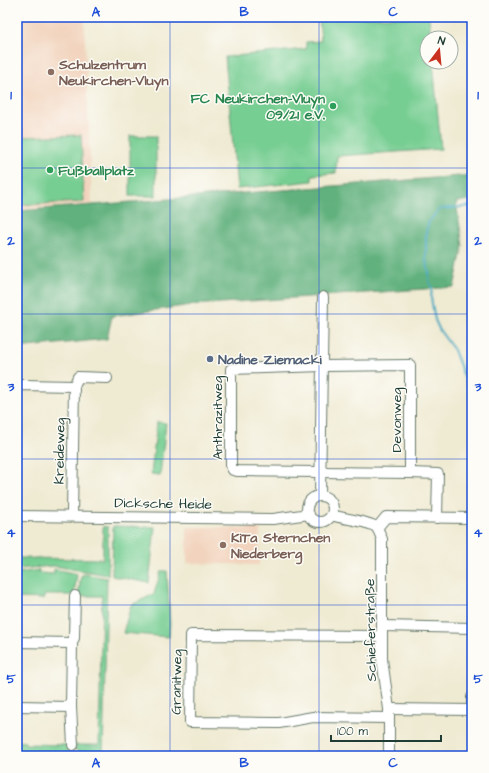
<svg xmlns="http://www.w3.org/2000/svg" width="489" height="773" font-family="'Architects Daughter',sans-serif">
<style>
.built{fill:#f2d4be}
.green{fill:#77ce93;stroke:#4b8664}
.forest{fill:#61b17d;stroke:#407758}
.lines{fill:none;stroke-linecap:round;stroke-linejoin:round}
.stream{stroke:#43a8c3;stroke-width:2}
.minor-casing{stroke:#687a6b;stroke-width:12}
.minor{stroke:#fff;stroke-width:10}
.grid{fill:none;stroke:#1d4ed8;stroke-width:1;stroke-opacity:0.55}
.education-dot{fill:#8d6e63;stroke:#fdfcf7;stroke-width:1.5}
.leisure-dot{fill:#2e9e5b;stroke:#fdfcf7;stroke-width:1.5}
.service-dot{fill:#5c6f8a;stroke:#fdfcf7;stroke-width:1.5}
.labels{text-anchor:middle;stroke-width:3;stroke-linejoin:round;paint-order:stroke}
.education-label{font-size:14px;font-weight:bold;fill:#785e54;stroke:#fdfcf7;text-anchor:start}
.leisure-label{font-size:14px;font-weight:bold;fill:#27864d;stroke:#fdfcf7;text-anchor:end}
.service-label{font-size:14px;font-weight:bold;fill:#4e5e75;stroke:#fdfcf7;text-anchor:start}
.street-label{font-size:14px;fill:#1f3d34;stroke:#fdfcf7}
.neatline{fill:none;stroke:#1d4ed8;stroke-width:1.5}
.grid-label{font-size:13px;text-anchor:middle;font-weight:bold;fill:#1d4ed8}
</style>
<rect width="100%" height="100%" fill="#fdfcf7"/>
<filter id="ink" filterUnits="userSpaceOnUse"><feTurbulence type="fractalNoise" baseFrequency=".025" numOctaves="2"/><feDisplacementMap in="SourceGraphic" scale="8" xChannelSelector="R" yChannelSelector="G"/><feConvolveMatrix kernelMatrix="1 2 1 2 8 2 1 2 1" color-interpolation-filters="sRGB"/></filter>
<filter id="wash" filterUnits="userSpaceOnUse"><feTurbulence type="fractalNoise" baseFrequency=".012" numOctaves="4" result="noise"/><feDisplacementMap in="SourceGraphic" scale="16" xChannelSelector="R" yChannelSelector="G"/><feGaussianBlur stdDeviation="0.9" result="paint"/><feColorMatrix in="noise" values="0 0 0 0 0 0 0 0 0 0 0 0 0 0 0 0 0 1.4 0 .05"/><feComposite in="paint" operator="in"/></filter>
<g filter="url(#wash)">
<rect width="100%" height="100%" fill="#efead2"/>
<g class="built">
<polygon points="84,17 92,204 17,209 17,18"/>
<polygon points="187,527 260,528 259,565 187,563"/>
</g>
<g class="green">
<polygon points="319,17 429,17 431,38 427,38 427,62 433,62 441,149 337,156 336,173 312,175 312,181 237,189 225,57 306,49 306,42 321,41"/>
<polygon points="81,135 84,202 17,205 17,137"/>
<rect x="130" y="136" width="26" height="60"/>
<polygon points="157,422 166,423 160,475 151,474"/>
<polygon points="103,526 108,527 108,575 54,566 17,569 17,558 103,559"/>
<polygon points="113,526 155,527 149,583 112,576"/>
<polygon points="54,569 77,574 74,595 44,595 44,599 17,598 17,573 39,570 39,573 54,574"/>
<polygon points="161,571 167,571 170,624 169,637 123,633 131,605 154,594"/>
<polygon points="84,574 107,578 103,756 77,751 75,749 75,745 99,745 102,596 78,596 81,576"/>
<polygon points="17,741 25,742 25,744 70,745 69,752 64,756 17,756"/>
</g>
<polygon class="forest" points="472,175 472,200 456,202 463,246 454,287 192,305 112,316 107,339 17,348 17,211"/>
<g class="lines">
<polyline class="stream" points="472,206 440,209 429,221 426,232 426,261 429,271 429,281 432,288 431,298 435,320 440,331 454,350 468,387 472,407"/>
</g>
</g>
<g filter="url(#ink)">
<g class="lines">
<g class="minor-casing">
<g id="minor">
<polygon points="410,365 410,473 237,471 233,470 231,466 231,369 323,366"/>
<polyline points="17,387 21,385 74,386"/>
<polyline points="410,473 438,474 437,518"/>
<polyline points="320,496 323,297"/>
<circle cx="320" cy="509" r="13"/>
<path d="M 332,515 C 343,519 368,521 376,527 C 379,530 380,535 382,539 L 382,659 L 389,709 L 389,756"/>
<polyline points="17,516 273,519 309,514"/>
<polyline points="72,516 74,386 78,377 107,378"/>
<polyline points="377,528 386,517 472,518"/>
<polyline points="383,626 472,628"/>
<polyline points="382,636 191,635 190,722 279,723 313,717 389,718"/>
<polyline points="17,642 72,643"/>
<polyline points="17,706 71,707 72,643 74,638 75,596"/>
<polyline points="71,707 73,745"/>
<polyline points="389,709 472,710 472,697"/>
</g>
</g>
<use href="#minor" class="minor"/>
</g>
</g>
<path class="grid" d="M 170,17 L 170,756M 319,17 L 319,756M 17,168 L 472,168M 17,314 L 472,314M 17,459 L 472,459M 17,605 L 472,605"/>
<g class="education-dot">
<circle cx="51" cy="72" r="4"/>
<circle cx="223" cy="545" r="4"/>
</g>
<g class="leisure-dot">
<circle cx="333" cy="106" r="4"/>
<circle cx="50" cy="170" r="4"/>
</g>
<circle class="service-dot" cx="210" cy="359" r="4"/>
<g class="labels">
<g class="education-label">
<text x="59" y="69">Schulzentrum<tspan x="59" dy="16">Neukirchen-Vluyn</tspan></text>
<text x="231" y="542">KiTa Sternchen<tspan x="231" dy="16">Niederberg</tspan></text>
</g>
<g class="leisure-label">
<text x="325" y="103">FC Neukirchen-Vluyn<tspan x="325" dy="16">09/21 e.V.</tspan></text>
<text x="58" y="175" text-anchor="start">Fußballplatz</text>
</g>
<g class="service-label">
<text x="218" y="364">Nadine Ziemacki</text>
</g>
<g class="street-label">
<text transform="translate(217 418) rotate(-90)" y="5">Anthrazitweg</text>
<text transform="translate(396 420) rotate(-90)" y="5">Devonweg</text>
<text transform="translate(59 451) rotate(-89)" y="5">Kreideweg</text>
<text transform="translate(163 503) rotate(1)" y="5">Dicksche Heide</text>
<text transform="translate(370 630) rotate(-91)" y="5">Schieferstraße</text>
<text transform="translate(176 682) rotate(-89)" y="5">Granitweg</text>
</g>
</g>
<rect width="489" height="773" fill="none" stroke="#fdfcf7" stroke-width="44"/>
<g transform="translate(439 50) rotate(16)"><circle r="19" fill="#fdfcf7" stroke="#a4b0a9"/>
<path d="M0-3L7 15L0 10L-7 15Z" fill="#c8321e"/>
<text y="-6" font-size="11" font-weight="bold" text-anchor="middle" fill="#1f3d34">N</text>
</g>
<path d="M331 735v6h110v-6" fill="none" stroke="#1f3d34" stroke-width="2"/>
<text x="337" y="735" font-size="12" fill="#1f3d34" stroke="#fdfcf7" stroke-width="3" paint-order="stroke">100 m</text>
<rect x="22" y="22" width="445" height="729" class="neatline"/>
<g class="grid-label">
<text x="96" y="16">A</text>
<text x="244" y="16">B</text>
<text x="393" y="16">C</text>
<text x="11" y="99">1</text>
<text x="478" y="99">1</text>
<text x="11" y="245">2</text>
<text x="478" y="245">2</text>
<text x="11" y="391">3</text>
<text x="478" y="391">3</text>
<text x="11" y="537">4</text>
<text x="478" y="537">4</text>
<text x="11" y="683">5</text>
<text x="478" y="683">5</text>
<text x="96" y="767">A</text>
<text x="244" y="767">B</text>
<text x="393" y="767">C</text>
</g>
</svg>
